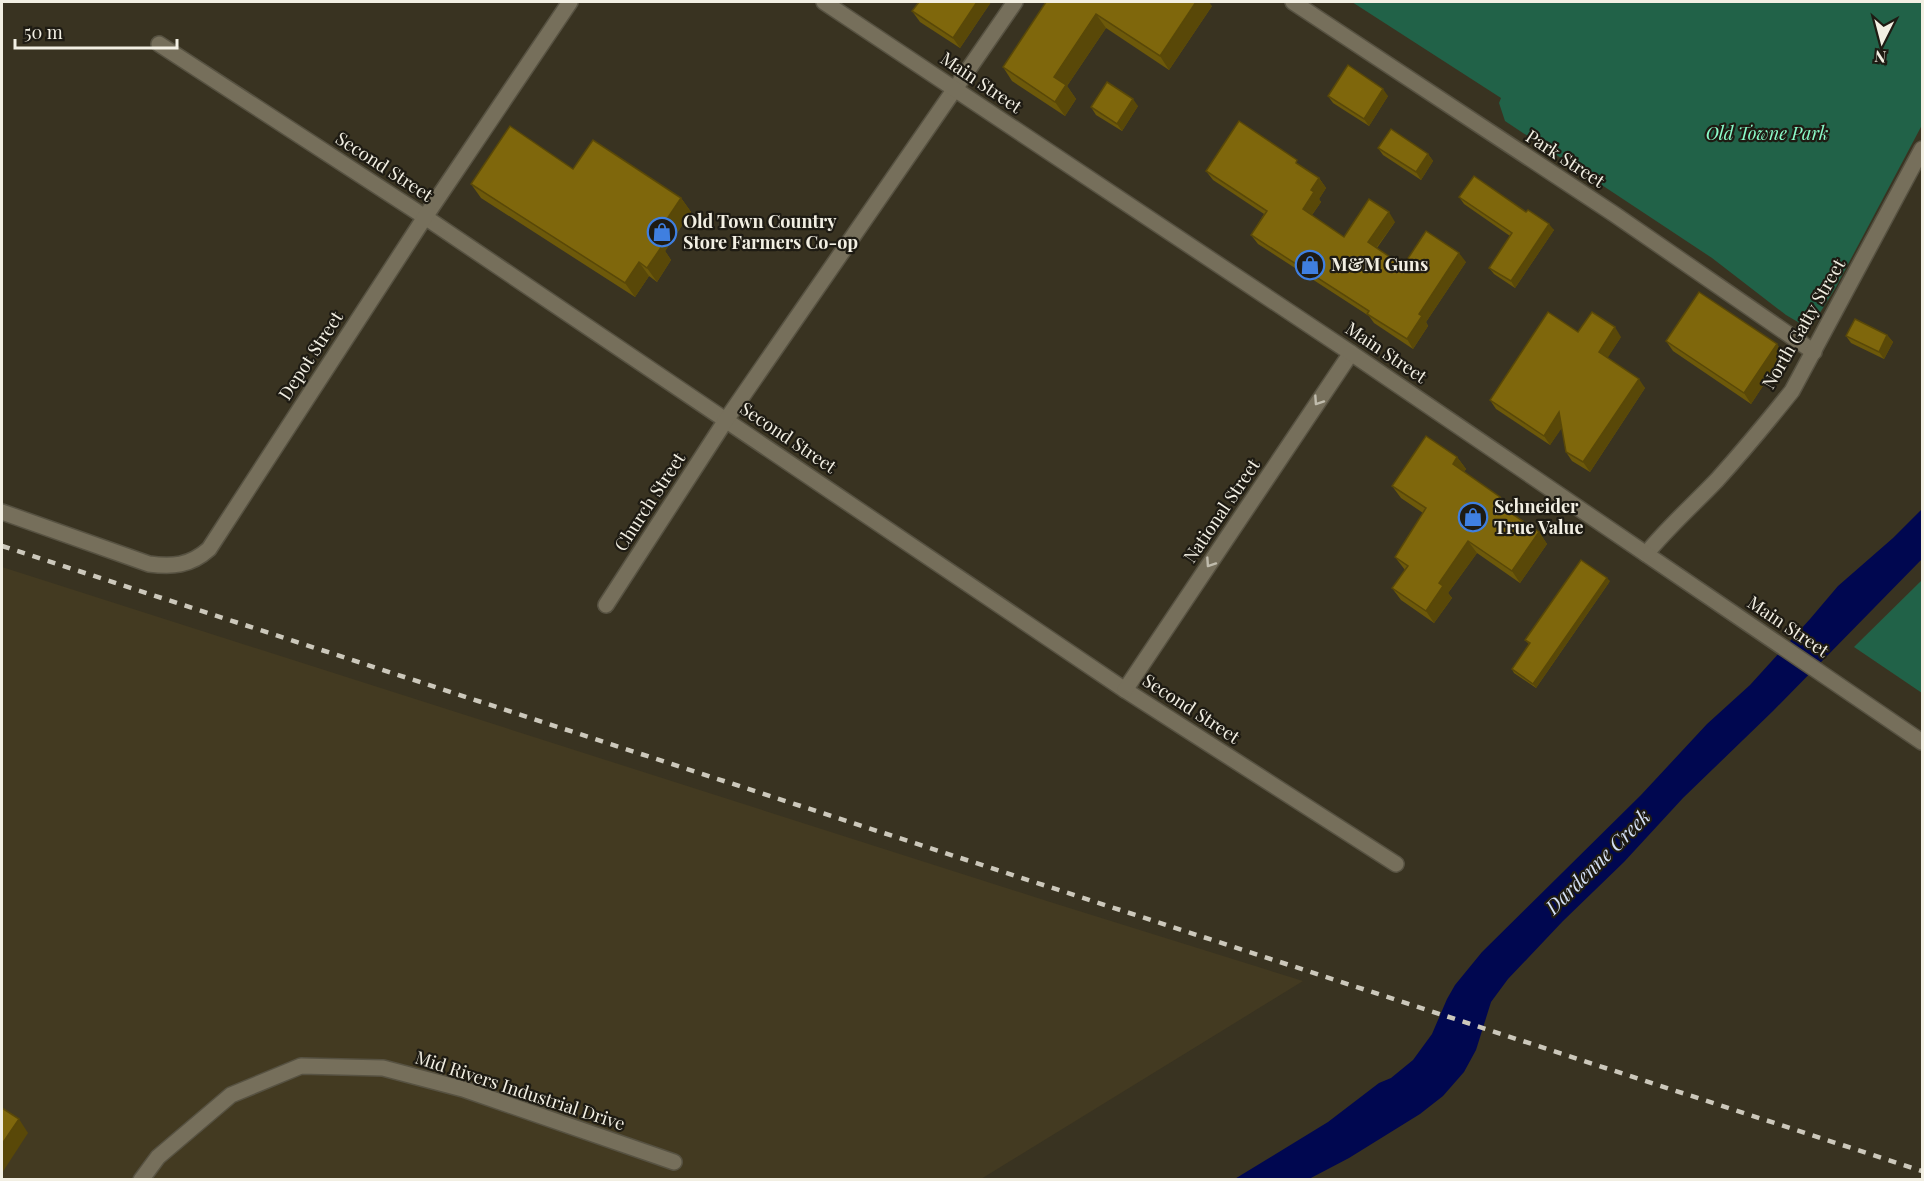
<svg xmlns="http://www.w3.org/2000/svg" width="1924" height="1181" font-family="'Playfair Display',serif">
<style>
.built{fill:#433a21}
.green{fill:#216248}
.water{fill:#000750}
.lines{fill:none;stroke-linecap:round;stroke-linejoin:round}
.minor-casing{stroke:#575242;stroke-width:18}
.tertiary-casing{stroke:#575242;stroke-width:18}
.minor{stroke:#766f5b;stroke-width:15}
.tertiary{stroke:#766f5b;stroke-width:15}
.rail{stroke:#ccc8bb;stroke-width:4.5;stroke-dasharray:8 8;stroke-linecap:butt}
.wall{fill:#6d590a}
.shaded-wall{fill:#594808}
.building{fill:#7f670c;stroke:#594808;stroke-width:1.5}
.oneway{stroke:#c0bcad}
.labels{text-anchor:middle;stroke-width:4.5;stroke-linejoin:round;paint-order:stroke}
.street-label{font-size:18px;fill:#f2efe3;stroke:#1e1b13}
.park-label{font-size:18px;font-style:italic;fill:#8bfcca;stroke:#1e1b13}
.poi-label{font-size:18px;font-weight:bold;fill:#f2efe3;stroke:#1e1b13;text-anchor:start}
.water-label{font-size:20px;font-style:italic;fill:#d5e1f6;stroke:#1e1b13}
</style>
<rect width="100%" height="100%" fill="#393321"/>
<polygon class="built" points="2,567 1047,901 1303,981 981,1179 2,1179"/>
<g class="green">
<polygon points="1352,2 1922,2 1922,125 1836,287 1813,324 1803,325 1786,315 1712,258 1505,121 1499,103 1501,98"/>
<polygon points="1922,580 1922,693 1854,647"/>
</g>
<polygon class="water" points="1922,509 1922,559 1773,711 1683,798 1624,862 1563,921 1508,979 1491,1002 1476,1050 1464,1072 1443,1096 1420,1114 1349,1158 1309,1179 1233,1180 1328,1122 1379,1083 1391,1078 1413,1060 1432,1034 1447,999 1455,985 1482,952 1641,795 1707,724 1750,685 1810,619 1838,586 1893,538"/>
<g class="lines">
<g class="minor-casing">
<g id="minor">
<polyline points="1293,2 1614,214 1814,352"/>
<polyline points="159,44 425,217 1125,690 1396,864"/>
<path d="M 2,512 L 149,564 C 172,567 190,566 209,549 L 425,217 L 570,2"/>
<path d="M 1646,554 C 1668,527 1693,505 1717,480 C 1743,451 1768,421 1792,391 L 1922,149"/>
<polyline points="606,605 726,420 1015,2"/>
<polyline points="1125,690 1351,353"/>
<polyline points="141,1180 158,1157 231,1095 301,1066 383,1068 463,1089 674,1162"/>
</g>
</g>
<g class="tertiary-casing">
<polyline id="tertiary" points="824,2 1351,353 1922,742"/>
</g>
<use href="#minor" class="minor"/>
<use href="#tertiary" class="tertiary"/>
<polyline class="rail" points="2,546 1922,1171"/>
</g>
<g class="wall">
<polygon points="991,2 960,48 920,22 912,11"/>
<polygon points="1046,2 1212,6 1169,70 1106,28 1067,86 1076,99 1065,116 1012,81 1003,67"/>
<polygon points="1328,96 1388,96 1369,126 1333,103"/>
<polygon points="1138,106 1122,131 1096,115 1091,107"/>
<polygon points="1378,148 1428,154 1433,161 1421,180 1383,155"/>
<polygon points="1302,167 1319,178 1326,188 1319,199 1321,202 1312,215 1344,237 1395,222 1377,248 1403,266 1466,262 1426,322 1428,326 1413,349 1374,323 1369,316 1258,244 1251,235 1264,214 1213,180 1206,171"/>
<polygon points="573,169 681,198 691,212 665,251 671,260 657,282 649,276 635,297 481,198 471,184"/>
<polygon points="1459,197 1526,212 1554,230 1515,288 1494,274 1489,268 1510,236 1464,204"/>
<polygon points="1887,335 1893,342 1884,359 1851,343 1846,336"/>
<polygon points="1621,337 1607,358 1645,388 1590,472 1572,461 1566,452 1562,427 1550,445 1496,409 1490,400"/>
<polygon points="1666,341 1784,354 1751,404 1673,351"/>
<polygon points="1457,457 1466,469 1464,472 1500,497 1508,508 1507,510 1539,532 1547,544 1520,583 1477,553 1448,593 1452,598 1434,623 1401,600 1392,588 1405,570 1395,557 1423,513 1401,498 1392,486"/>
<polygon points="1610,581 1536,688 1514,673 1512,669 1529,644 1525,640"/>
</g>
<g class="shaded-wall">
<polygon points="977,2 991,2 960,48 953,38"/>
<polygon points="1196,2 1209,2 1212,6 1169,70 1160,56"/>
<polygon points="1096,14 1106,28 1067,86 1076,99 1065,116 1055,102 1054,77"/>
<polygon points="1383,89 1388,96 1369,126 1364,119"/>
<polygon points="1133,99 1138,106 1122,131 1117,124"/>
<polygon points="1428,154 1433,161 1421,180 1416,172"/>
<polygon points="1319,178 1326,188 1319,199 1321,202 1309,219 1303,209 1311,190"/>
<polygon points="681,198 691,212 665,251 671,260 657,282 647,268 653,240"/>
<polygon points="1389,212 1395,222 1374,251 1368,242"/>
<polygon points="1549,224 1554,230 1515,288 1511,281"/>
<polygon points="1459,253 1466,262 1426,322 1428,326 1413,349 1407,339 1419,314"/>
<polygon points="639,262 649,276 635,297 625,283"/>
<polygon points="1615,327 1621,337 1605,362 1599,352"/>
<polygon points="1887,335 1893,342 1884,359 1879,352"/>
<polygon points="1777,344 1784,354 1751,404 1744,393"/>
<polygon points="1639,379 1645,388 1590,472 1583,462"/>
<polygon points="1559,412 1566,422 1550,445 1544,436"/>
<polygon points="1457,457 1466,469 1461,476 1453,464"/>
<polygon points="1500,497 1508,508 1504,515 1496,503"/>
<polygon points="1539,532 1547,544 1520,583 1512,571"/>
<polygon points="1468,541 1477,553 1448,593 1452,598 1434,623 1426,611 1439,583"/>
<polygon points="1607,578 1610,581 1536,688 1533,684"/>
<polygon points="19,1119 28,1133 2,1173 2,1144"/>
</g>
<g class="building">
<polygon points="919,2 977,2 953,38 912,11"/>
<polygon points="1046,2 1196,2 1160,56 1096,14 1054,77 1066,85 1055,102 1003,67"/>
<polygon points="1348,65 1383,89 1364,119 1328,96"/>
<polygon points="1107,82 1133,99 1117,124 1091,107"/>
<polygon points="1239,121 1297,160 1296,163 1319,178 1311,190 1314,192 1303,209 1344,237 1369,199 1389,212 1368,242 1403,266 1426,231 1459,253 1419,314 1422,316 1407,339 1367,314 1369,311 1251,235 1267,211 1206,171"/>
<polygon points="510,126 573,169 593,140 681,198 653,240 662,246 647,268 639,262 625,283 471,184"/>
<polygon points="1391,129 1428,154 1416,172 1378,148"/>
<polygon points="1474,176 1526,212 1528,210 1549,224 1511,281 1489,268 1512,233 1459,197"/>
<polygon points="1699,292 1777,344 1744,393 1666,341"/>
<polygon points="1548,312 1578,332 1592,312 1615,327 1599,352 1639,379 1583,462 1566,452 1559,412 1544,436 1490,400"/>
<polygon points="1855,319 1887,335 1879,352 1846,336"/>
<polygon points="1426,436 1457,457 1453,464 1500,497 1496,503 1539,532 1512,571 1468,541 1439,583 1443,586 1426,611 1392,588 1408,566 1395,557 1426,508 1392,486"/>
<polygon points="1581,560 1607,578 1533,684 1512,669 1530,643 1525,640"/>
<polygon points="2,1108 19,1119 2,1144"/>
</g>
<defs><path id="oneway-chevron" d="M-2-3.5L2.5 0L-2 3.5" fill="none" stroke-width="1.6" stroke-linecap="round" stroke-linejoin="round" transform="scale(1.5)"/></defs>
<g class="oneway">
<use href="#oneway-chevron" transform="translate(1318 401) rotate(124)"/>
<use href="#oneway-chevron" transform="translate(1210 563) rotate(124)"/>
</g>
<defs>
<g id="shop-ring" transform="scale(1.5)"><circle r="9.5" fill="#1e1b13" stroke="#3f7fe0" stroke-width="1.5"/><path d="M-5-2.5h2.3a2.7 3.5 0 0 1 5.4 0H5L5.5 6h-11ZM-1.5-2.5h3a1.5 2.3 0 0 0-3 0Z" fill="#3f7fe0"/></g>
</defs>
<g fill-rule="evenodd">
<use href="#shop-ring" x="662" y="232"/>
<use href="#shop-ring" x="1310" y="265"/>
<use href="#shop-ring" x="1473" y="517"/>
</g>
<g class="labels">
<g class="street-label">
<text transform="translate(981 83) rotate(34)" y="6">Main Street</text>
<text transform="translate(1565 159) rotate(33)" y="6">Park Street</text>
<text transform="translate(384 167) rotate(33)" y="6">Second Street</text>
<text transform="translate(1804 324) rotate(-60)" y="6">North Gatty Street</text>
<text transform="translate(1386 353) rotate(34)" y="6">Main Street</text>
<text transform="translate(311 356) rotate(-57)" y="6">Depot Street</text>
<text transform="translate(788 438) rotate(34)" y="6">Second Street</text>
<text transform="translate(650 502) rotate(-57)" y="6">Church Street</text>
<text transform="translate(1222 511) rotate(-56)" y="6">National Street</text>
<text transform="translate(1788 627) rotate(34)" y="6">Main Street</text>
<text transform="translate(1191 709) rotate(33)" y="6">Second Street</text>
<text transform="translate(520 1091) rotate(18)" y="6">Mid Rivers Industrial Drive</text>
</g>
<g class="park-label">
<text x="1767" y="140">Old Towne Park</text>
</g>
<g class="poi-label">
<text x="683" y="228">Old Town Country<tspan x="683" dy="21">Store Farmers Co-op</tspan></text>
<text x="1331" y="271">M&amp;M Guns</text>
<text x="1494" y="513">Schneider<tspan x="1494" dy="21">True Value</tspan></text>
</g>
<g class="water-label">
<text transform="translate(1598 862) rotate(-45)" y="7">Dardenne Creek</text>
</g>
</g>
<rect width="1924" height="1181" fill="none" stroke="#f2efe3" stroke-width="6"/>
<g transform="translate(1882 42) rotate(186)" stroke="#1e1b13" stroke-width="4.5" paint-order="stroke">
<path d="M0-4.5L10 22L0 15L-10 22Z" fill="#f2efe3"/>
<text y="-9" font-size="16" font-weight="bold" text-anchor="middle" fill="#f2efe3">N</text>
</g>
<path d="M15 39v9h162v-9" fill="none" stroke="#f2efe3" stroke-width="3"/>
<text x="24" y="39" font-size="18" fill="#f2efe3" stroke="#1e1b13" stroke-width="4.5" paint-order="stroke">50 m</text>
</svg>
